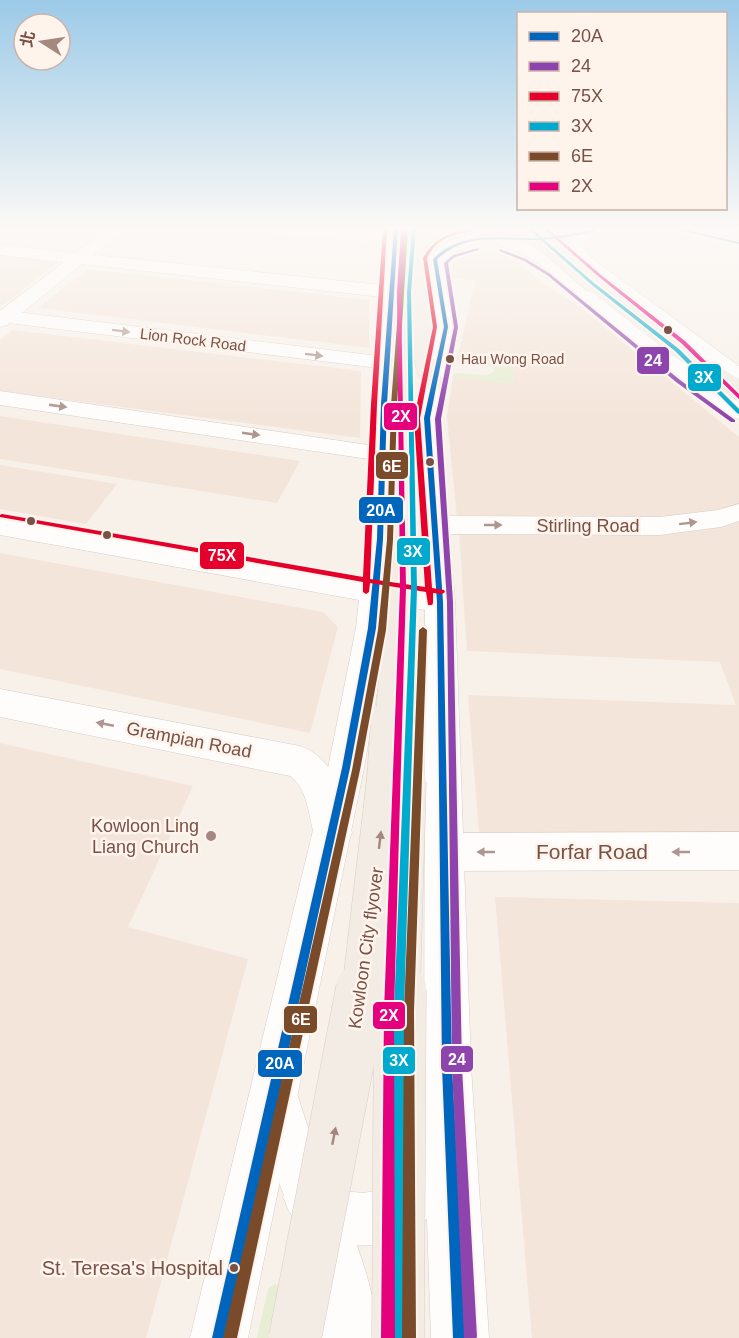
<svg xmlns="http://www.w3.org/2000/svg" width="739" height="1338" font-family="Helvetica,'Noto Sans TC',sans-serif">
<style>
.residential{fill:#f4e5da}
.green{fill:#e7eed3}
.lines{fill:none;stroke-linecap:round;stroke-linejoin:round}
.secondary-tunnel{stroke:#d8c9c1;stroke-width:18;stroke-dasharray:18 9;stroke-linecap:butt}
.minor-casing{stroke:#d6ccc6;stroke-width:1}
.tertiary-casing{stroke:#d6ccc6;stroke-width:1}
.secondary-casing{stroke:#d8cdc8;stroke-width:1}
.primary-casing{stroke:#dacdc8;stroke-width:1}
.minor{fill:#fefdfc;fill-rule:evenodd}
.tertiary{fill:#fefdfc;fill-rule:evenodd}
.secondary{fill:#fefdfc;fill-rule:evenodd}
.primary{fill:#f3ece5;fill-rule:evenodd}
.primary-bridge-far4-casing{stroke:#dacdc8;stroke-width:19;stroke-linecap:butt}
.primary-bridge-far3-casing{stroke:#dacdc8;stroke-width:25;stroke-linecap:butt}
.primary-bridge-far2-casing{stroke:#dacdc8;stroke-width:32;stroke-linecap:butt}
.primary-bridge-far1-casing{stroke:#dacdc8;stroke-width:41;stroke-linecap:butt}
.primary-bridge-casing{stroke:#dacdc8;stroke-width:53;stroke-linecap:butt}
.primary-bridge-far4{stroke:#f3ece5;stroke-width:18}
.primary-bridge-far3{stroke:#f3ece5;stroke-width:24}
.primary-bridge-far2{stroke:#f3ece5;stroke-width:31}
.primary-bridge-far1{stroke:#f3ece5;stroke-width:40}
.primary-bridge{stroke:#f3ece5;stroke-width:52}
.bus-1-casing{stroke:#fff4ec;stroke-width:4}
.bus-2-casing{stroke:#fff4ec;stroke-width:4}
.bus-3-casing{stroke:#fff4ec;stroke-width:4}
.bus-4-casing{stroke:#fff4ec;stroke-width:4}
.bus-5-casing{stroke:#fff4ec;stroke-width:4}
.bus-6-casing{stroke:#fff4ec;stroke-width:4}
.bus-1{fill:#0065bd;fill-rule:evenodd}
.bus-2{fill:#8e44ad;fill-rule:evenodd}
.bus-3{fill:#e4002b;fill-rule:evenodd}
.bus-4{fill:#00a9ce;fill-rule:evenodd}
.bus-5{fill:#7a4b2a;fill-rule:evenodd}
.bus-6{fill:#e5007d;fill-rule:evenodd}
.oneway{fill:#ae968f}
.oneway2{fill:#a3877e}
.bus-dot{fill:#785147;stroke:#fff4ec;stroke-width:2}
.poi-dot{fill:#a58980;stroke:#fff4ec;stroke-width:2}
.labels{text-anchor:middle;stroke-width:5;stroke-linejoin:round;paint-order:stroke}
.far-bus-label{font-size:14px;fill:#785147;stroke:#fff4ec;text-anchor:start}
.far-street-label{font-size:15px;fill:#785147;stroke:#fff4ec}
.street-label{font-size:18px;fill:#785147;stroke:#fff4ec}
.poi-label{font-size:18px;fill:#785147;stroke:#fff4ec;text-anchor:end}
.near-bus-label{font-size:20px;fill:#785147;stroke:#fff4ec;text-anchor:end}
.near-street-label{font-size:21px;fill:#785147;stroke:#fff4ec}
.line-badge{stroke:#fff4ec;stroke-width:2}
.badge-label{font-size:16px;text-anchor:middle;font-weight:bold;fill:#fff}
</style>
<rect width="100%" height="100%" fill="#f8f1ea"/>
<g class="residential">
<polygon points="483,249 498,250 521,257 522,266 543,283 580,307 739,437 739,504 714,513 653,520 457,518 447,417 453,377 512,383 514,365 457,360 475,281 452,278 453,258 468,250"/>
<polygon points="0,255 58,262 0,308"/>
<polygon points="88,269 369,300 369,348 38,308"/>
<polygon points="13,330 361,371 360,438 0,391 0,340"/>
<polygon points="0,416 300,461 277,503 0,459"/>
<polygon points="0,465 117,484 86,524 0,509"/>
<polygon points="739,521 739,837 479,833 468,695 736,705 720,662 467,651 459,532 672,533"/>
<polygon points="0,553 323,612 338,627 310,733 0,669"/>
<polygon points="0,743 193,786 128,927 248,959 146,1338 0,1338"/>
<polygon points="495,897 739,903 739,1338 532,1338"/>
</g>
<g class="green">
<path d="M 429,229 L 578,229 C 533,238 474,240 429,229 Z"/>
<polygon points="457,360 514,365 512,383 453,377 454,373 489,375 495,370 490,366 457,362"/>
<polygon points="275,1284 282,1286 293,1338 257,1338 268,1289"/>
</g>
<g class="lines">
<polyline class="secondary-tunnel" points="417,229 425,232"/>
<g class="minor-casing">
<g id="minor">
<path d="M 265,229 C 298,228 332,231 365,232 C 375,232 383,229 393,229 L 388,237 L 368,242 L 273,234 Z"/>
<polygon points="0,245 391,286 398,288 400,292 398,296 391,298 0,255"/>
<polygon points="0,310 387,357 395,358 398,363 395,368 387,369 0,322"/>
<polygon points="0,391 382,447 391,449 394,454 391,459 382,461 0,405"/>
<polygon points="739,504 739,521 721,527 660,535 435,534 425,531 421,525 425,519 435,516 660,517 718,510"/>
<polygon points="739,832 739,870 445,871 431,865 425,852 431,839 445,833"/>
</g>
</g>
<g class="tertiary-casing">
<g id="tertiary">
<polygon points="107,229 125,229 7,325 0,327 0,311"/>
<path d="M 0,689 L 300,746 C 337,759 343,799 352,833 L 346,846 L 332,851 L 318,846 C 308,824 311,791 290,776 L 0,717 Z"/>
<path d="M 275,1076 L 293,1083 C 300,1100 304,1118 311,1135 C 340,1208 370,1257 379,1338 L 321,1338 L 316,1295 L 306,1253 L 254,1117 L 250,1101 L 257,1083 Z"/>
</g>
</g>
<g class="secondary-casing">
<g id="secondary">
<path d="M 388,229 L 404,229 L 395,404 L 394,539 L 391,584 L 424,589 L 415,418 L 436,327 L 426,259 L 443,243 L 475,234 L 483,239 L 481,243 L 455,251 L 444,260 L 456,327 L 439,418 L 455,602 L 471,1067 L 489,1338 L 431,1338 L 427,1219 C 394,1249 360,1252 320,1236 C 310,1232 296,1224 291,1214 C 287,1209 286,1202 283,1197 L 291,1178 L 310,1170 L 329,1178 L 345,1191 L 363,1193 L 375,1191 L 394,1177 L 413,1154 L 424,1120 L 425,610 L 389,605 L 388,628 L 364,768 L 248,1338 L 190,1338 L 328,768 L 356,628 L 359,600 L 0,535 L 0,517 L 362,579 L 366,539 L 373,404 Z"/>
<polygon points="581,229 596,229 597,231 586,241 583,247 590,257 739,366 739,383 731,381 578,265 567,247 573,235"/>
<polygon points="669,229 698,229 739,238 739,248 671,232"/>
<path d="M 503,235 C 552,247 592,285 630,317 C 665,346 701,376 739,402 L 739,419 L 731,417 L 695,391 L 547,269 L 524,254 L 497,244 L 495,240 L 497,236 Z"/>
</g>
</g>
<g class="primary-casing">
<g id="primary">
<polygon points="697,229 725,229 739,232 739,242 699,232"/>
<path d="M 421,230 L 429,235 L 432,354 L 444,383 L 441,388 L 433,390 L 425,388 C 403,355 412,276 413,235 Z"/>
<polygon points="593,279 599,280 684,346 739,379 739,395 731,393 670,354 587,288 584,284 587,280"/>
</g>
</g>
<use href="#minor" class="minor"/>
<use href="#tertiary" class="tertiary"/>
<use href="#secondary" class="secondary"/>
<use href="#primary" class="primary"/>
<g class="primary-bridge-far4-casing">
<g id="primary-bridge-far4">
<polyline points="530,229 593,284"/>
<polyline points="401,354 404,229"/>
</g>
</g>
<g class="primary-bridge-far3-casing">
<polyline id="primary-bridge-far3" points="401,352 401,514"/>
</g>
<g class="primary-bridge-far2-casing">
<polyline id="primary-bridge-far2" points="391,722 401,588 401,513"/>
</g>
<g class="primary-bridge-far1-casing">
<g id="primary-bridge-far1">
<polyline points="362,991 387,779 391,720"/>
<polyline points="400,991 406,782"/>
</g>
</g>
<g class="primary-bridge-casing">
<g id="primary-bridge">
<polyline points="295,1338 362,989"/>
<polyline points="398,1338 400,989"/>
</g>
</g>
<use href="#primary-bridge-far4" class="primary-bridge-far4"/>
<use href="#primary-bridge-far3" class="primary-bridge-far3"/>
<use href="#primary-bridge-far2" class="primary-bridge-far2"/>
<use href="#primary-bridge-far1" class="primary-bridge-far1"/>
<use href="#primary-bridge" class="primary-bridge"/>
<g class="bus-1-casing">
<g id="bus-1">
<polygon points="394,229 398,229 387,404 383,539 376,628 350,768 226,1338 212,1338 342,768 368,628 377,539 381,404"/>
<path d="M 594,229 L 600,229 C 582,236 555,239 535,240 C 498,241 468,232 437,259 L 448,327 L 430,418 L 443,602 L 452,1067 L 467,1338 L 453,1338 L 442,1067 L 437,602 L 424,418 L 444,327 L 433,259 C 464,229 500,240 539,238 C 557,237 575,233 594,229 Z"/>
<polygon points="675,229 681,229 739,242 739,244"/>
</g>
</g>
<g class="bus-2-casing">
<g id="bus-2">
<polygon points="478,248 479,250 455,257 448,263 458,327 441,419 453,602 462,1067 477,1337 476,1338 464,1338 452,1067 447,602 435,419 454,327 444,263 453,255"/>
<polygon points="500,249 526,259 549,273 680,380 735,420 735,422 731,422 676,382 547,275 524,261 499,251"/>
</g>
</g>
<g class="bus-3-casing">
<path id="bus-3" d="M 383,229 L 387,229 L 377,404 L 370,579 L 425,587 L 414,418 L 433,327 L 423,258 C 434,237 457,228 480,229 C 457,236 440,233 427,258 L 437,327 L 420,418 L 432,588 L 444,590 L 445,592 L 442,594 L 433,593 L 433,603 L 432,605 L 428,605 L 426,592 L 370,583 L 369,592 L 366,594 L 363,592 L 363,582 L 0,517 L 0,515 L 2,514 L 363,577 L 371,404 Z"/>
</g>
<g class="bus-4-casing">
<g id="bus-4">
<polygon points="412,229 416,229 411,292 417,588 404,1011 405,1338 391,1338 394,1011 411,588 407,292"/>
<polygon points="528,229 532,229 594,283 679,349 739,409 739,414 737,413 675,351 592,285"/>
</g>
</g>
<g class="bus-5-casing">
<g id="bus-5">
<polygon points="406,229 408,230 397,405 393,540 386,630 360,770 237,1338 223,1338 352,770 378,630 387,540 391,405 404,230"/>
<polygon points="423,627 427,630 414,1011 416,1338 402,1338 404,1011 419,630"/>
</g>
</g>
<g class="bus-6-casing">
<g id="bus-6">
<polygon points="401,229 405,229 401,292 406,588 394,1011 395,1338 381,1338 384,1011 400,588 397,292"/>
<polygon points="544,229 548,229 601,275 685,341 739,394 739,399 681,343 599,277"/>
</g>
</g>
<use href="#bus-1" class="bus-1"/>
<use href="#bus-2" class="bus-2"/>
<use href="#bus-3" class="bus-3"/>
<use href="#bus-4" class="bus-4"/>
<use href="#bus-5" class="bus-5"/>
<use href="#bus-6" class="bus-6"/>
</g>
<defs><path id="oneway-solid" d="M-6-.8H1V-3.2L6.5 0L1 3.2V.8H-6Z" transform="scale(1.5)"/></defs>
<g class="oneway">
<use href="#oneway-solid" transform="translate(121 331) rotate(7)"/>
<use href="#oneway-solid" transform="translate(314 355) rotate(7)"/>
<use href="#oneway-solid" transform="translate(58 406) rotate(8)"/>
<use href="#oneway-solid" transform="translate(251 434) rotate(8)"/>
<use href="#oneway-solid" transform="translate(688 523) rotate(-7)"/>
<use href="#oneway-solid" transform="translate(493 525)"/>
<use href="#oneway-solid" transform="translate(105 724) rotate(-169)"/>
<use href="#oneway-solid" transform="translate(486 852) rotate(180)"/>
<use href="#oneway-solid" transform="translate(681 852) rotate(180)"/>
</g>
<g class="oneway2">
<use href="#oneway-solid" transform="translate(380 840) rotate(-83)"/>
<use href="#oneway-solid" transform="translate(334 1136) rotate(-79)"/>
</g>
<linearGradient id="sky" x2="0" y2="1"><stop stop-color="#9ccae8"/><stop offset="0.55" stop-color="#fcf9f6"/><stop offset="1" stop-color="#fcf9f6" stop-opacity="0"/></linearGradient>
<rect width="739" height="416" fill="url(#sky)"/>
<g class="bus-dot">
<circle cx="668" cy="330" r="5"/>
<circle cx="450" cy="359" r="5"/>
<circle cx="430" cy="462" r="5"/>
<circle cx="31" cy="521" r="5"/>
<circle cx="107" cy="535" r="5"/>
<circle cx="234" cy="1268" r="5"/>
</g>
<circle class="poi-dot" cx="211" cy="836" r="6"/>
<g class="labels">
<g class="far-bus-label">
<text x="461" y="364">Hau Wong Road</text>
</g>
<g class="far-street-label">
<text transform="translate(193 340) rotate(7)" y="5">Lion Rock Road</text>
</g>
<g class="street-label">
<text x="588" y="532">Stirling Road</text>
<text transform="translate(189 740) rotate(11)" y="6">Grampian Road</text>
<text transform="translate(366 948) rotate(-82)" y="6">Kowloon City flyover</text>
</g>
<g class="poi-label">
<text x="199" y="832">Kowloon Ling<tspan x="199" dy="21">Liang Church</tspan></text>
</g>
<g class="near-bus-label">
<text x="223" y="1275">St. Teresa's Hospital</text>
</g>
<g class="near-street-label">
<text x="592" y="859">Forfar Road</text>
</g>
</g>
<g class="line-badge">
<rect x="636" y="346" width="34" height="29" rx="6" fill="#8e44ad"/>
<rect x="687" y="363" width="35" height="29" rx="6" fill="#00a9ce"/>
<rect x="383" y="402" width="35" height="29" rx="6" fill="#e5007d"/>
<rect x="375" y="451" width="34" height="29" rx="6" fill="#7a4b2a"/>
<rect x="358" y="496" width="46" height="28" rx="6" fill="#0065bd"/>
<rect x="396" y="537" width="35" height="29" rx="6" fill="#00a9ce"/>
<rect x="199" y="541" width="46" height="29" rx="6" fill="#e4002b"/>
<rect x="372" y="1001" width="34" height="29" rx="6" fill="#e5007d"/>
<rect x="283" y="1005" width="35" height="29" rx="6" fill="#7a4b2a"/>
<rect x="440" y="1045" width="34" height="28" rx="6" fill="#8e44ad"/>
<rect x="382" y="1046" width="34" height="29" rx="6" fill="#00a9ce"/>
<rect x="257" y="1049" width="46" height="29" rx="6" fill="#0065bd"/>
</g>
<g class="badge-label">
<text x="653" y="366">24</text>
<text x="704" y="383">3X</text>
<text x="401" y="422">2X</text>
<text x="392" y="472">6E</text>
<text x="381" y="516">20A</text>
<text x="413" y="557">3X</text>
<text x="222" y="561">75X</text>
<text x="389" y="1021">2X</text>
<text x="301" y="1025">6E</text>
<text x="457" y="1065">24</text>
<text x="399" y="1066">3X</text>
<text x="280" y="1069">20A</text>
</g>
<rect x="517" y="12" width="210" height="198" fill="#fff4ec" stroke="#c9b3aa" stroke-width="1.5"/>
<rect x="529" y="32" width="30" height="9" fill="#0065bd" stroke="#c9b3aa" stroke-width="1.5"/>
<text x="571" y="42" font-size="18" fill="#785147">20A</text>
<rect x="529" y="62" width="30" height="9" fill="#8e44ad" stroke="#c9b3aa" stroke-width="1.5"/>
<text x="571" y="72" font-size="18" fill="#785147">24</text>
<rect x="529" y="92" width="30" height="9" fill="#e4002b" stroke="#c9b3aa" stroke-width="1.5"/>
<text x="571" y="102" font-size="18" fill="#785147">75X</text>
<rect x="529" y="122" width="30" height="9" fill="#00a9ce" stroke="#c9b3aa" stroke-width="1.5"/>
<text x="571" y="132" font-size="18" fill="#785147">3X</text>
<rect x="529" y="152" width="30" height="9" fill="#7a4b2a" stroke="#c9b3aa" stroke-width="1.5"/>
<text x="571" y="162" font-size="18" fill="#785147">6E</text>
<rect x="529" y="182" width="30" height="9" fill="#e5007d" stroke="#c9b3aa" stroke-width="1.5"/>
<text x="571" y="192" font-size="18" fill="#785147">2X</text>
<g transform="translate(42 42) rotate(282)"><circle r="28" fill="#fff4ec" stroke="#c9b3aa" stroke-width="1.5"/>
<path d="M0-4.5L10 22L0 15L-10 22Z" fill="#a58980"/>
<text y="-9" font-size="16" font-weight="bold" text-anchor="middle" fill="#785147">北</text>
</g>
</svg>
